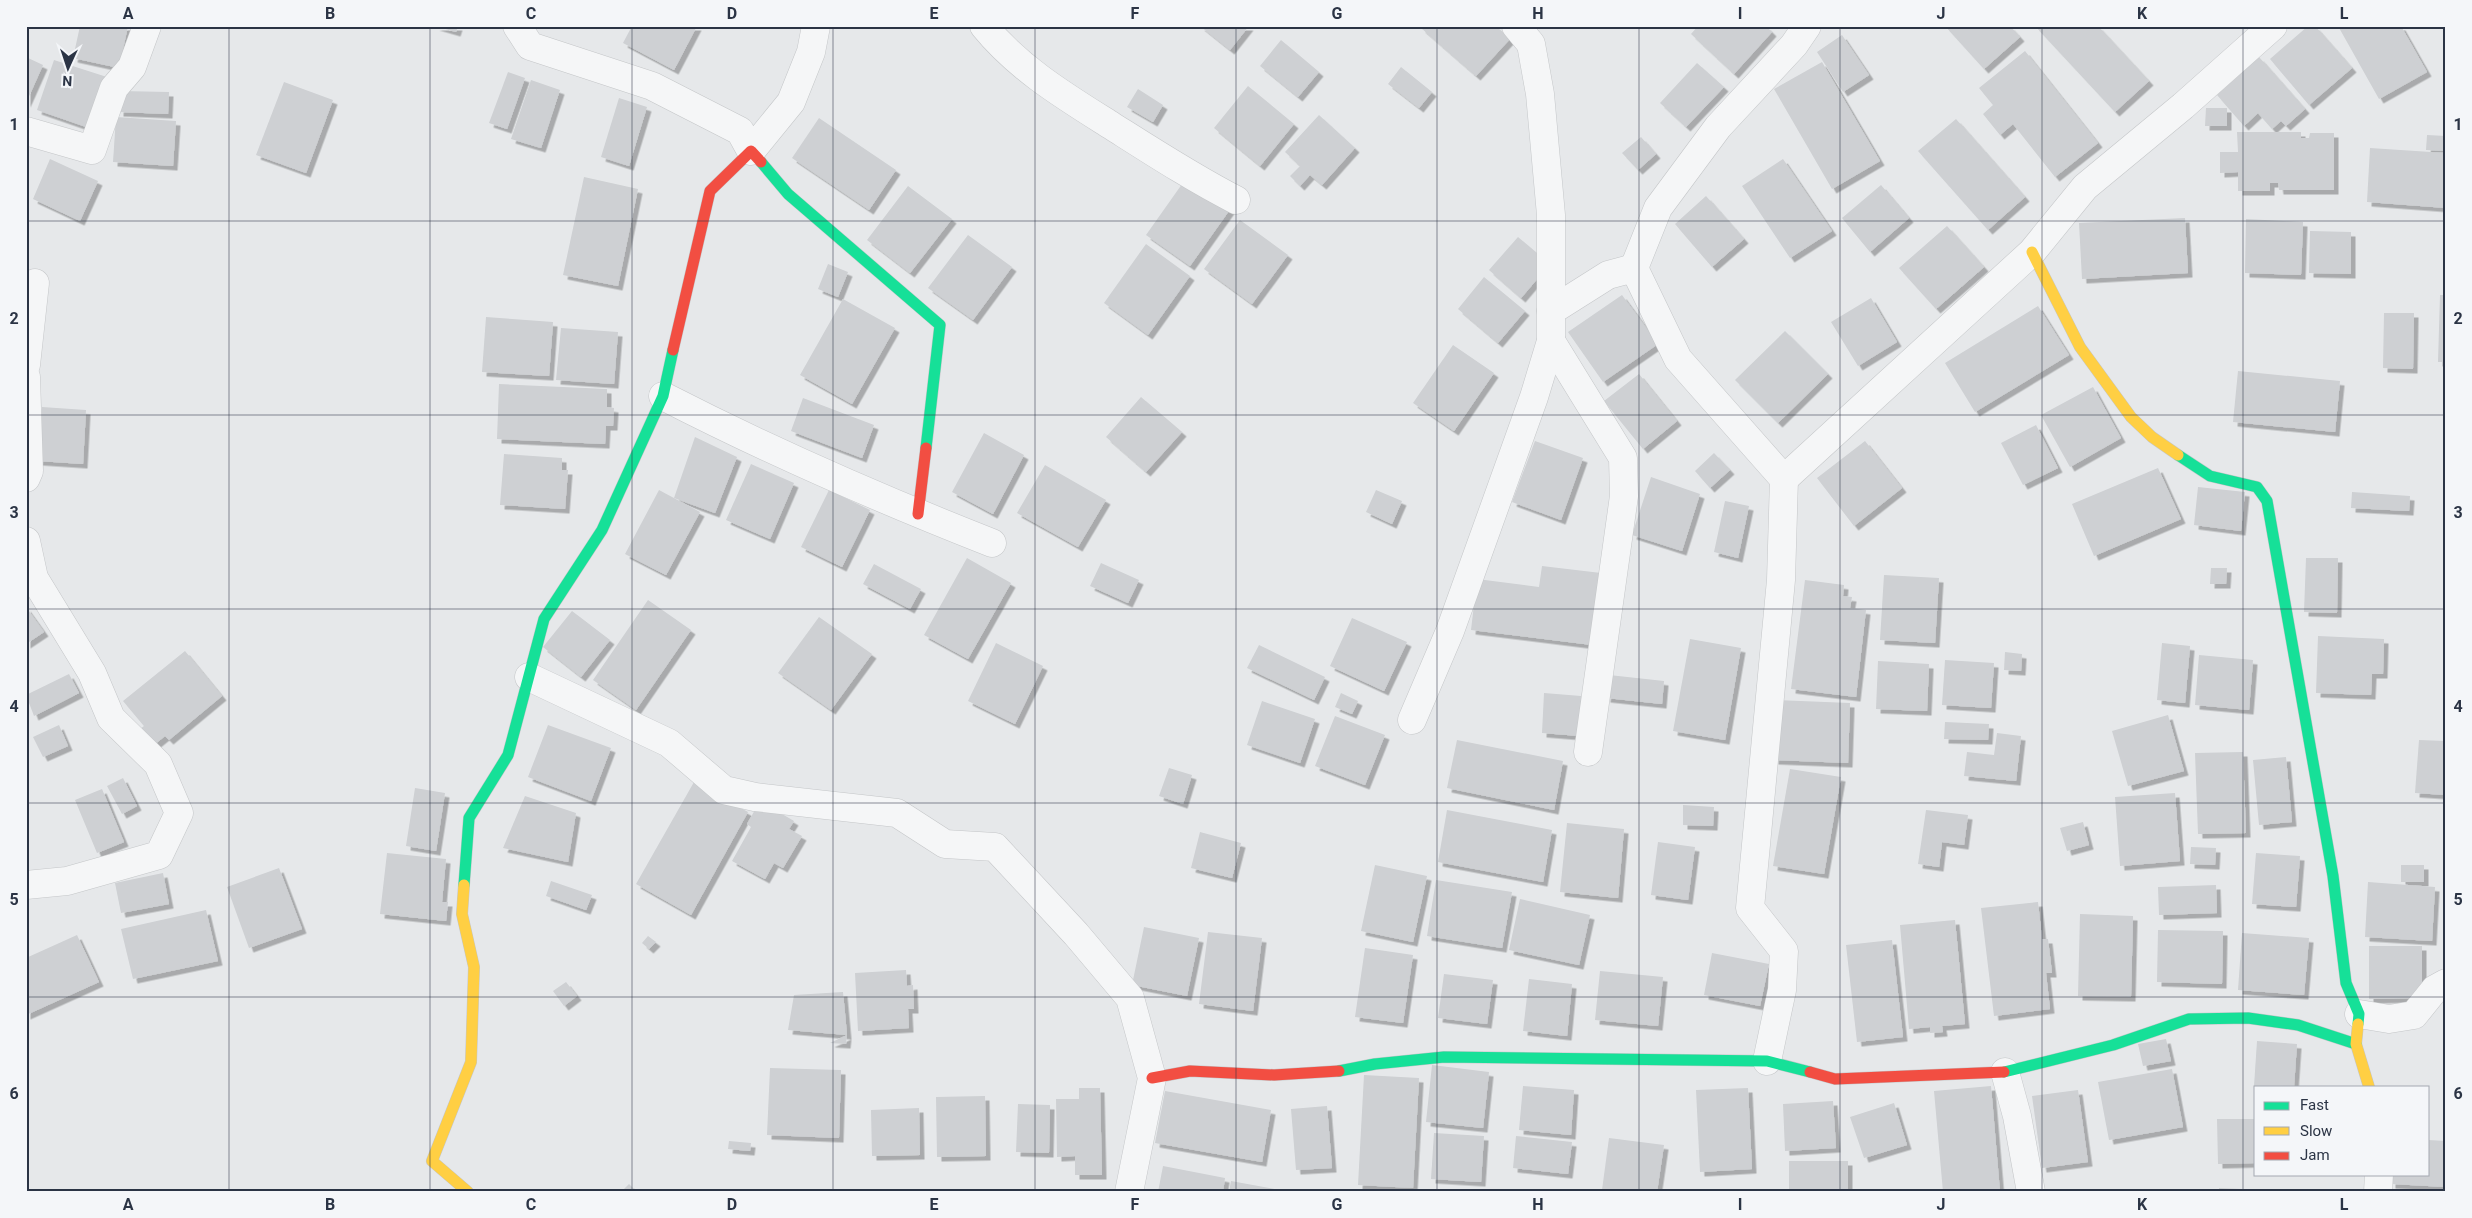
<svg xmlns="http://www.w3.org/2000/svg" width="2472" height="1218" font-family="Roboto,sans-serif">
<style>
.building{fill:#ced0d3;filter:url(#shadow)}
.lines{fill:none;stroke-linecap:round;stroke-linejoin:round}
.street-casing{stroke:#c4c6c8;stroke-width:29}
.fast-casing{stroke:#c4c6c8;stroke-width:12}
.slow-casing{stroke:#c4c6c8;stroke-width:12}
.jam-casing{stroke:#c4c6c8;stroke-width:12}
.street{stroke:#f5f6f7;stroke-width:28}
.fast{stroke:#16e098;stroke-width:11}
.slow{stroke:#ffcf43;stroke-width:11}
.jam{stroke:#f24e42;stroke-width:11}
.grid{fill:none;stroke:#2b3445;stroke-width:1;stroke-opacity:0.55}
.neatline{fill:none;stroke:#2b3445;stroke-width:2}
.grid-label{font-size:16px;text-anchor:middle;font-weight:bold;fill:#2b3445}
</style>
<defs>
<filter id="shadow"><feDropShadow dx="4.5" dy="4.5" stdDeviation="0" flood-color="#0004"/></filter>
</defs>
<rect width="100%" height="100%" fill="#e6e8ea"/>
<g class="building">
<polygon points="80,26 128,26 119,68 73,58"/>
<polygon points="435,26 458,26 456,32"/>
<polygon points="632,26 697,26 674,70 623,43"/>
<polygon points="1200,26 1249,26 1230,50"/>
<polygon points="1422,26 1496,26 1510,39 1476,76 1421,28"/>
<polygon points="1698,26 1766,26 1772,32 1734,74 1691,34"/>
<polygon points="1945,26 2010,26 2020,37 1984,69"/>
<polygon points="2035,26 2098,26 2149,81 2115,112"/>
<polygon points="2308,26 2315,26 2352,68 2309,105 2270,59"/>
<polygon points="2338,26 2401,26 2427,72 2379,99"/>
<polygon points="1842,35 1869,75 1843,92 1817,52"/>
<polygon points="1281,40 1319,72 1298,97 1260,66"/>
<polygon points="2025,51 2098,143 2055,177 2013,124 2000,135 1983,114 1993,105 1979,88"/>
<polygon points="26,57 43,65 26,103"/>
<polygon points="2259,57 2305,109 2286,126 2281,121 2272,129 2258,113 2244,126 2217,95"/>
<polygon points="54,60 110,78 92,129 37,110"/>
<polygon points="1822,62 1880,161 1832,189 1774,89"/>
<polygon points="1697,63 1724,87 1686,127 1660,103"/>
<polygon points="1401,67 1432,92 1419,108 1388,84"/>
<polygon points="508,72 525,78 507,129 489,123"/>
<polygon points="531,80 560,90 541,148 511,139"/>
<polygon points="284,82 333,100 306,173 256,155"/>
<polygon points="1248,86 1294,124 1260,166 1214,128"/>
<polygon points="1138,89 1163,105 1153,122 1127,107"/>
<polygon points="120,91 169,92 168,114 119,112"/>
<polygon points="619,98 647,107 629,166 601,157"/>
<polygon points="2206,108 2227,108 2227,126 2205,126"/>
<polygon points="1319,115 1355,148 1322,185 1310,175 1300,186 1290,176 1300,166 1285,152"/>
<polygon points="116,117 176,121 173,166 113,162"/>
<polygon points="819,118 896,170 869,210 792,158"/>
<polygon points="1956,119 2025,197 1988,230 1918,151"/>
<polygon points="2237,132 2301,132 2301,138 2309,138 2310,133 2334,133 2334,190 2279,190 2278,183 2270,183 2270,191 2238,191 2238,172 2220,173 2220,152 2238,152"/>
<polygon points="2427,135 2446,136 2446,151 2426,150"/>
<polygon points="1641,137 1656,154 1638,170 1622,153"/>
<polygon points="2370,148 2446,153 2446,208 2367,202"/>
<polygon points="50,159 98,181 80,221 33,199"/>
<polygon points="1783,159 1832,231 1790,258 1742,186"/>
<polygon points="584,177 638,189 618,286 563,275"/>
<polygon points="1187,177 1231,208 1190,266 1146,235"/>
<polygon points="1881,185 1909,218 1870,252 1842,218"/>
<polygon points="908,186 952,219 910,273 867,240"/>
<polygon points="1706,196 1744,239 1712,267 1675,224"/>
<polygon points="2185,218 2188,273 2082,279 2079,223"/>
<polygon points="2246,219 2303,222 2301,275 2245,273"/>
<polygon points="1240,220 1288,255 1252,304 1204,269"/>
<polygon points="1947,226 1984,267 1936,309 1899,268"/>
<polygon points="2310,231 2351,232 2351,274 2309,273"/>
<polygon points="968,235 1012,267 973,320 928,288"/>
<polygon points="1518,237 1550,264 1521,298 1489,270"/>
<polygon points="1146,244 1190,276 1148,335 1104,303"/>
<polygon points="828,264 848,272 838,297 818,289"/>
<polygon points="1484,277 1525,311 1498,343 1458,309"/>
<polygon points="1622,295 1658,344 1603,382 1568,332"/>
<polygon points="2440,295 2446,295 2446,362 2438,362"/>
<polygon points="1871,298 1897,342 1858,366 1831,322"/>
<polygon points="843,299 895,328 852,404 800,375"/>
<polygon points="2038,306 2069,355 1975,412 1945,363"/>
<polygon points="2384,313 2414,313 2413,369 2383,368"/>
<polygon points="486,317 553,322 549,376 482,372"/>
<polygon points="561,328 618,332 614,384 556,380"/>
<polygon points="1785,331 1828,374 1778,423 1735,380"/>
<polygon points="1453,345 1494,373 1454,431 1413,403"/>
<polygon points="2238,371 2340,381 2335,432 2233,422"/>
<polygon points="1639,374 1677,421 1643,449 1604,401"/>
<polygon points="499,384 607,389 607,407 614,408 613,426 606,426 605,444 497,439"/>
<polygon points="2093,387 2121,438 2070,467 2041,415"/>
<polygon points="1141,397 1182,432 1146,472 1106,437"/>
<polygon points="803,398 874,425 862,458 791,431"/>
<polygon points="42,407 86,410 83,464 38,461"/>
<polygon points="2036,425 2058,468 2023,485 2001,443"/>
<polygon points="984,433 1024,455 993,514 952,492"/>
<polygon points="695,437 737,457 715,513 674,498"/>
<polygon points="1535,441 1583,458 1561,520 1512,502"/>
<polygon points="1865,441 1902,488 1854,526 1817,478"/>
<polygon points="1714,453 1730,470 1710,488 1695,471"/>
<polygon points="504,454 562,458 562,470 568,470 565,509 500,505"/>
<polygon points="751,464 794,483 770,539 726,520"/>
<polygon points="1045,465 1106,500 1078,547 1017,513"/>
<polygon points="2158,468 2181,519 2094,556 2072,504"/>
<polygon points="1651,477 1700,494 1682,551 1632,535"/>
<polygon points="2198,487 2245,492 2241,531 2194,525"/>
<polygon points="659,490 700,512 666,575 625,554"/>
<polygon points="829,490 870,510 842,567 801,547"/>
<polygon points="1376,490 1402,501 1392,524 1366,512"/>
<polygon points="2352,492 2410,496 2409,511 2351,508"/>
<polygon points="1725,501 1749,506 1738,558 1714,552"/>
<polygon points="967,558 1011,583 968,659 924,635"/>
<polygon points="2306,558 2338,558 2337,613 2304,612"/>
<polygon points="1101,563 1139,580 1128,603 1090,586"/>
<polygon points="874,564 921,589 910,609 863,584"/>
<polygon points="1542,566 1601,573 1592,645 1471,630 1477,579 1539,587"/>
<polygon points="2211,568 2227,568 2226,584 2210,584"/>
<polygon points="1884,575 1939,578 1935,643 1880,640"/>
<polygon points="1805,580 1844,585 1843,596 1852,597 1850,608 1866,610 1856,697 1791,689"/>
<polygon points="648,600 691,630 636,710 593,680"/>
<polygon points="26,607 44,632 26,644"/>
<polygon points="572,611 610,640 581,677 543,647"/>
<polygon points="819,617 872,654 831,710 778,673"/>
<polygon points="1352,618 1407,642 1384,691 1330,666"/>
<polygon points="2318,636 2384,639 2383,674 2372,674 2371,695 2316,693"/>
<polygon points="1690,639 1741,648 1725,740 1673,731"/>
<polygon points="996,643 1043,666 1015,724 968,701"/>
<polygon points="2162,643 2190,646 2185,703 2157,700"/>
<polygon points="1259,645 1325,677 1314,700 1247,668"/>
<polygon points="185,651 222,696 169,740 165,736 149,749 135,733 144,726 123,701"/>
<polygon points="2005,652 2022,654 2021,671 2004,670"/>
<polygon points="2199,655 2253,660 2249,710 2195,705"/>
<polygon points="1945,660 1994,663 1991,708 1942,705"/>
<polygon points="1878,661 1929,664 1927,711 1876,709"/>
<polygon points="69,674 79,693 34,716 26,695"/>
<polygon points="1609,675 1664,681 1662,704 1606,698"/>
<polygon points="1341,693 1358,701 1352,714 1335,707"/>
<polygon points="1544,693 1581,696 1579,736 1542,733"/>
<polygon points="1776,700 1850,703 1848,763 1774,760"/>
<polygon points="1262,701 1315,719 1300,763 1247,745"/>
<polygon points="2168,715 2184,771 2128,786 2112,731"/>
<polygon points="1335,716 1385,735 1365,785 1315,766"/>
<polygon points="1945,722 1989,724 1988,740 1944,739"/>
<polygon points="59,725 68,746 43,757 33,737"/>
<polygon points="548,725 611,748 591,801 528,777"/>
<polygon points="1997,733 2021,736 2016,781 1964,776 1967,752 1994,755"/>
<polygon points="1457,740 1563,761 1554,810 1447,788"/>
<polygon points="2419,740 2446,741 2446,795 2415,793"/>
<polygon points="2243,752 2246,833 2198,834 2195,753"/>
<polygon points="2286,757 2292,822 2259,825 2253,760"/>
<polygon points="1169,768 1192,775 1183,804 1159,796"/>
<polygon points="1790,769 1841,777 1824,874 1773,866"/>
<polygon points="123,778 137,806 122,814 107,786"/>
<polygon points="694,782 748,812 691,915 636,884"/>
<polygon points="415,788 445,793 436,851 406,846"/>
<polygon points="102,789 124,842 97,853 75,800"/>
<polygon points="2175,793 2180,861 2120,866 2115,797"/>
<polygon points="525,796 576,813 568,862 503,848"/>
<polygon points="760,801 794,821 789,829 802,836 783,868 774,863 765,879 732,861 751,827 747,824"/>
<polygon points="1683,805 1714,807 1713,826 1683,825"/>
<polygon points="1447,810 1552,830 1543,882 1438,862"/>
<polygon points="1926,810 1968,815 1964,845 1942,842 1939,867 1918,864"/>
<polygon points="2083,822 2089,845 2067,851 2060,828"/>
<polygon points="1567,823 1624,829 1618,898 1560,892"/>
<polygon points="1200,832 1241,843 1232,878 1191,868"/>
<polygon points="1658,842 1695,847 1688,900 1651,895"/>
<polygon points="2191,847 2216,848 2215,865 2190,864"/>
<polygon points="387,853 446,859 442,902 448,902 446,921 380,914"/>
<polygon points="2256,853 2300,856 2296,907 2252,904"/>
<polygon points="1375,865 1427,876 1413,942 1361,931"/>
<rect x="2401" y="865" width="23" height="17"/>
<polygon points="279,868 302,929 249,948 227,887"/>
<polygon points="163,873 169,904 121,913 115,883"/>
<polygon points="1436,880 1512,892 1502,948 1427,936"/>
<polygon points="551,881 592,895 586,910 546,896"/>
<polygon points="2368,882 2435,887 2432,941 2365,937"/>
<polygon points="2216,885 2217,913 2159,915 2158,887"/>
<polygon points="1520,899 1590,915 1579,965 1509,950"/>
<polygon points="2038,902 2042,939 2048,939 2052,973 2046,973 2050,1009 1994,1016 1981,908"/>
<polygon points="206,910 218,961 133,979 121,929"/>
<polygon points="2080,914 2133,916 2131,997 2078,996"/>
<polygon points="1955,920 1965,1024 1942,1026 1943,1032 1930,1033 1930,1027 1909,1029 1900,925"/>
<polygon points="1144,927 1199,938 1187,996 1132,985"/>
<polygon points="2158,930 2223,931 2222,984 2157,982"/>
<polygon points="1208,932 1262,938 1253,1011 1199,1004"/>
<polygon points="2242,933 2309,938 2304,995 2238,990"/>
<polygon points="77,935 99,982 26,1015 26,958"/>
<polygon points="648,936 656,942 649,949 642,943"/>
<polygon points="1892,940 1903,1037 1857,1042 1846,945"/>
<polygon points="2369,946 2422,946 2422,998 2369,999"/>
<polygon points="1365,948 1413,955 1403,1023 1355,1017"/>
<polygon points="1712,953 1769,964 1760,1006 1704,995"/>
<polygon points="906,970 907,986 913,985 914,1009 908,1009 909,1028 858,1031 855,973"/>
<polygon points="1600,971 1663,977 1658,1026 1595,1020"/>
<polygon points="1444,974 1493,980 1487,1024 1438,1018"/>
<polygon points="1529,979 1572,984 1567,1036 1523,1031"/>
<polygon points="566,982 577,996 564,1006 553,991"/>
<polygon points="843,992 847,1035 788,1030 794,995"/>
<polygon points="847,1035 846,1044 830,1043"/>
<polygon points="2166,1039 2171,1061 2143,1066 2138,1044"/>
<polygon points="2257,1041 2297,1044 2294,1087 2254,1086"/>
<polygon points="1432,1065 1489,1072 1483,1128 1426,1122"/>
<polygon points="770,1068 841,1070 839,1138 767,1135"/>
<polygon points="2172,1069 2183,1127 2109,1140 2098,1082"/>
<polygon points="1364,1075 1419,1078 1413,1188 1358,1185"/>
<polygon points="1523,1086 1574,1090 1571,1135 1519,1130"/>
<polygon points="1991,1086 2000,1192 1943,1192 1934,1091"/>
<polygon points="1079,1088 1100,1088 1102,1175 1075,1175 1075,1156 1057,1157 1056,1099 1079,1099"/>
<polygon points="1748,1088 1752,1169 1700,1172 1696,1090"/>
<polygon points="2078,1090 2088,1162 2042,1168 2032,1096"/>
<polygon points="1165,1091 1271,1110 1262,1162 1155,1143"/>
<polygon points="985,1096 986,1156 937,1157 936,1097"/>
<polygon points="1833,1101 1836,1148 1785,1151 1783,1104"/>
<polygon points="1894,1103 1907,1145 1864,1158 1850,1117"/>
<polygon points="1018,1104 1050,1105 1049,1153 1016,1152"/>
<polygon points="1327,1106 1332,1168 1296,1170 1291,1109"/>
<polygon points="919,1108 920,1155 872,1156 871,1110"/>
<polygon points="2217,1119 2256,1119 2256,1163 2218,1164"/>
<polygon points="1434,1133 1484,1136 1481,1182 1431,1179"/>
<polygon points="1516,1136 1572,1142 1568,1174 1513,1168"/>
<polygon points="1609,1138 1664,1145 1657,1192 1602,1190"/>
<polygon points="2428,1140 2446,1141 2446,1187 2391,1184 2391,1174 2428,1174"/>
<polygon points="729,1141 751,1143 750,1151 728,1149"/>
<rect x="1789" y="1161" width="59" height="30"/>
<polygon points="1163,1166 1225,1178 1223,1192 1158,1192"/>
<polygon points="1231,1181 1285,1191 1285,1192 1229,1192"/>
<polygon points="629,1184 637,1192 621,1192"/>
<polygon points="2219,1188 2266,1190 2266,1192 2219,1192"/>
</g>
<g class="lines">
<g class="street-casing">
<g id="street">
<polyline points="517,26 530,46 652,86 740,131 751,151 791,102 811,52 816,26"/>
<path d="M 984,26 C 1019,69 1066,97 1112,126 C 1153,152 1193,178 1236,200"/>
<polyline points="26,131 92,150 114,88 132,67 147,26"/>
<polyline points="1634,268 1658,208 1718,127 1794,45 1807,26"/>
<polyline points="26,287 35,283 26,365"/>
<polyline points="1551,311 1608,275 1634,268 1678,359 1784,479 1781,580 1750,908 1784,951 1782,990 1767,1061"/>
<polyline points="1551,341 1623,458 1624,496 1588,752"/>
<polyline points="26,377 29,471 26,478"/>
<path d="M 663,396 C 770,451 880,499 992,543"/>
<polyline points="1784,479 2032,252 2085,187 2183,106 2273,26"/>
<polyline points="26,541 34,578 92,673 111,718 158,764 179,813 159,855 67,881 26,885"/>
<polyline points="529,677 669,743 724,790 755,797 897,813 945,844 995,847 1076,934 1130,998 1152,1078 1129,1192"/>
<polyline points="1412,720 1450,631 1534,397 1551,341 1551,215 1540,94 1531,44 1516,26"/>
<polyline points="2359,1014 2389,1019 2414,1015 2435,989 2446,983"/>
<polyline points="2005,1072 2017,1116 2031,1192"/>
<polyline points="2378,1192 2379,1174"/>
</g>
</g>
<g class="fast-casing">
<g id="fast">
<polyline points="761,162 788,194 940,325 926,448"/>
<polyline points="2178,455 2210,476 2257,487 2267,501 2333,876 2346,983 2359,1014 2358,1024"/>
<polyline points="464,885 469,818 508,755 544,619 602,530 663,396 673,350"/>
<polyline points="1339,1071 1375,1064 1444,1057 1767,1061 1810,1072"/>
<polyline points="2004,1072 2113,1045 2189,1019 2248,1018 2298,1025 2356,1044"/>
</g>
</g>
<g class="slow-casing">
<g id="slow">
<polyline points="2032,252 2080,347 2131,417 2152,437 2178,455"/>
<polyline points="464,885 462,914 474,967 471,1062 432,1161 468,1192"/>
<polyline points="2358,1024 2356,1044 2369,1087"/>
</g>
</g>
<g class="jam-casing">
<g id="jam">
<polyline points="673,350 710,191 751,151 761,162"/>
<polyline points="918,514 926,448"/>
<polyline points="1810,1072 1835,1079 2004,1072"/>
<polyline points="1152,1078 1190,1071 1274,1075 1339,1071"/>
</g>
</g>
<use href="#street" class="street"/>
<use href="#fast" class="fast"/>
<use href="#slow" class="slow"/>
<use href="#jam" class="jam"/>
</g>
<path class="grid" d="M 229,26 L 229,1192M 430,26 L 430,1192M 632,26 L 632,1192M 833,26 L 833,1192M 1035,26 L 1035,1192M 1236,26 L 1236,1192M 1437,26 L 1437,1192M 1639,26 L 1639,1192M 1840,26 L 1840,1192M 2042,26 L 2042,1192M 2243,26 L 2243,1192M 26,221 L 2446,221M 26,415 L 2446,415M 26,609 L 2446,609M 26,803 L 2446,803M 26,997 L 2446,997"/>
<rect width="2472" height="1218" fill="none" stroke="#f4f6f9" stroke-width="55"/>
<rect x="2254" y="1086" width="175" height="90" fill="#f4f6f9" stroke="#a4a8b1"/>
<rect x="2264" y="1102" width="25" height="8" fill="#16e098" stroke="#a4a8b1"/>
<text x="2300" y="1110" font-size="15" fill="#2b3445">Fast</text>
<rect x="2264" y="1127" width="25" height="8" fill="#ffcf43" stroke="#a4a8b1"/>
<text x="2300" y="1136" font-size="15" fill="#2b3445">Slow</text>
<rect x="2264" y="1152" width="25" height="8" fill="#f24e42" stroke="#a4a8b1"/>
<text x="2300" y="1160" font-size="15" fill="#2b3445">Jam</text>
<g transform="translate(68 68) rotate(183)" stroke="#f4f6f9" stroke-width="4" paint-order="stroke">
<path d="M0-4L9 19L0 12L-9 19Z" fill="#2b3445"/>
<text y="-8" font-size="14" font-weight="bold" text-anchor="middle" fill="#2b3445">N</text>
</g>
<rect x="28" y="28" width="2416" height="1162" class="neatline"/>
<g class="grid-label">
<text x="128" y="19">A</text>
<text x="330" y="19">B</text>
<text x="531" y="19">C</text>
<text x="732" y="19">D</text>
<text x="934" y="19">E</text>
<text x="1135" y="19">F</text>
<text x="1337" y="19">G</text>
<text x="1538" y="19">H</text>
<text x="1740" y="19">I</text>
<text x="1941" y="19">J</text>
<text x="2142" y="19">K</text>
<text x="2344" y="19">L</text>
<text x="14" y="130">1</text>
<text x="2458" y="130">1</text>
<text x="14" y="324">2</text>
<text x="2458" y="324">2</text>
<text x="14" y="518">3</text>
<text x="2458" y="518">3</text>
<text x="14" y="712">4</text>
<text x="2458" y="712">4</text>
<text x="14" y="905">5</text>
<text x="2458" y="905">5</text>
<text x="14" y="1099">6</text>
<text x="2458" y="1099">6</text>
<text x="128" y="1210">A</text>
<text x="330" y="1210">B</text>
<text x="531" y="1210">C</text>
<text x="732" y="1210">D</text>
<text x="934" y="1210">E</text>
<text x="1135" y="1210">F</text>
<text x="1337" y="1210">G</text>
<text x="1538" y="1210">H</text>
<text x="1740" y="1210">I</text>
<text x="1941" y="1210">J</text>
<text x="2142" y="1210">K</text>
<text x="2344" y="1210">L</text>
</g>
</svg>
